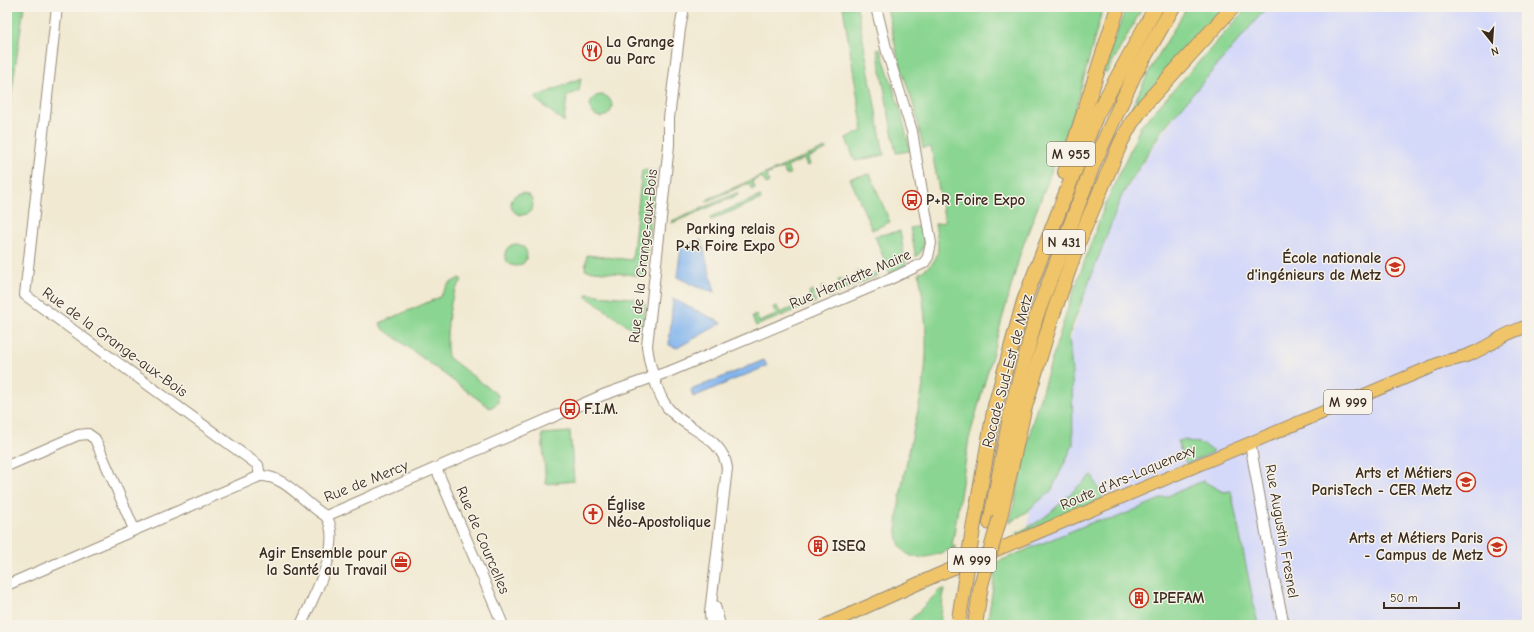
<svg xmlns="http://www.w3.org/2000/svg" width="1534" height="632" font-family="'Comic Neue',sans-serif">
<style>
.built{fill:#d4d8f9}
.green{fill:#8ad591;stroke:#628058}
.water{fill:#81b4ee;stroke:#5e6f86}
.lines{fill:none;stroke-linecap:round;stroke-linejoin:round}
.minor-casing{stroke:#968a78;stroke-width:12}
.major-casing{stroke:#968a78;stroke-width:14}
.highway-casing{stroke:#968a78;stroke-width:16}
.minor{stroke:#fff;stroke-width:10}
.major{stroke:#f0c469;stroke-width:12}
.highway{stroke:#f0c469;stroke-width:14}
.highway-bridge-casing{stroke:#968a78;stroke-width:16;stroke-linecap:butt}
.highway-bridge{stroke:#f0c469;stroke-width:14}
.labels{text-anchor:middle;stroke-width:3;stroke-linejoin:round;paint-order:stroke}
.shield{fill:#f7f3e8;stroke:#73665b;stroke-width:1}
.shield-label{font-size:14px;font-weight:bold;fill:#3b2a1e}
.poi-label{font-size:15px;font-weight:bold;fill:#3b2a1e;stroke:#f7f3e8;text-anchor:start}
.street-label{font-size:15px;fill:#3b2a1e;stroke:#f7f3e8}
</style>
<rect width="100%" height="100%" fill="#f7f3e8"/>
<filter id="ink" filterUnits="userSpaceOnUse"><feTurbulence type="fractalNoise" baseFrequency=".025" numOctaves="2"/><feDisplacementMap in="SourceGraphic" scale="8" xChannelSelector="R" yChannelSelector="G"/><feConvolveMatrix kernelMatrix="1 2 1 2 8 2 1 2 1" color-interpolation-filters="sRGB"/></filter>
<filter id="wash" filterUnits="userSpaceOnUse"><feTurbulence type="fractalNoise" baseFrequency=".012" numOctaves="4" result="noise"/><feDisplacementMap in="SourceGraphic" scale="16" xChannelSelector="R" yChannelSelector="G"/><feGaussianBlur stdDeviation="0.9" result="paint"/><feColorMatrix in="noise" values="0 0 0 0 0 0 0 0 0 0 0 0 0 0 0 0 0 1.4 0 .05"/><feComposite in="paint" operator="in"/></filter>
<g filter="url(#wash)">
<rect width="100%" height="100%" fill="#f1e9d1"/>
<polygon class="built" points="1266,7 1527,7 1527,625 1018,625 1027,577 1029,508 1059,376 1111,213 1159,138 1210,68"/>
<g class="green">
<polygon points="7,7 24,7 7,124"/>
<polygon points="843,7 857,7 884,155 855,161 846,138 863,131"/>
<path d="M 887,7 L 1103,7 L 1076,107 L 1021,251 L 969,439 L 952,546 L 957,547 C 939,553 910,569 899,543 C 889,520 920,410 924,379 C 929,343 925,308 919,273 C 943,260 939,248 935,224 L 945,222 L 931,147 L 923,148 L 915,110 L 898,58 Z"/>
<polygon points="1126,7 1143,7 1107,72 1103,72"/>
<polygon points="1187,7 1225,7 1124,123 1152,66"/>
<polygon points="1248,7 1267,7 1162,130 1122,195 1069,335 1072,374 1073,445 1051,491 1025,513 1010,522 1033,420 1070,301 1105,205 1141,126"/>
<polygon points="880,48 902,115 910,151 896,153 877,49"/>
<polygon points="581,78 579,91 567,96 564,122 534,98"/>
<circle cx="601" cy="106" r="11"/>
<polygon points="825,148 826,150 808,158 810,165 807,166 804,159 787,167 790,174 786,175 783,168 766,175 769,182 766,184 762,177 752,181 755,188 752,190 749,184 746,184 706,202 708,199"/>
<polygon points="642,170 656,171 644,276 585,270 587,255 632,260"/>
<polygon points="870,174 890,222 872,230 850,178"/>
<circle cx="522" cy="204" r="11"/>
<polygon points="737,193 738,195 672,223 672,221"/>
<polygon points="760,196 761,199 711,220 710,217"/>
<path d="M 923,226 C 924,238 926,249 916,257 L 910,228 Z"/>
<polygon points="900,231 906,265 890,274 875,236"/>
<circle cx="516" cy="255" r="11"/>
<polygon points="859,271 862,278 877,272 879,275 825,298 821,287 824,286 827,293 841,287 838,280 842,279 845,286 858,280 856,273"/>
<path d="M 460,278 L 462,280 C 460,284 456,288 454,293 C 449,303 444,349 449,358 L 498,395 L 498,403 L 490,408 L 382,328 L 380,323 L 440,297 L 448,284 Z"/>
<polygon points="812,291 816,302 756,326 752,317 756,315 759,322 776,315 773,307 777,306 780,313 794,307 791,300 794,299 798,305 811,300 809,293"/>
<polygon points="587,294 641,299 641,304 646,304 643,327 635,331 587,297"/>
<polygon points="570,432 574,481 546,484 542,434"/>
<polygon points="1184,440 1203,444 1214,452 1186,464 1177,441"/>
<path d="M 1092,475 L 1103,499 L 1017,535 L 1017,533 C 1029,527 1041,521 1052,511 C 1066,499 1077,486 1092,475 Z"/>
<polygon points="1203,481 1223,492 1231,491 1258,625 987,625 997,562 1098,520 1111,520"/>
<polygon points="944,589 940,625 905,625 940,590"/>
</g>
<g class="water">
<polygon points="701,240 715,292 697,287 677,277 681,247"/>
<polygon points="673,299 722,323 677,348 669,345"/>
<polygon points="764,360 767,366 693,397 691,390"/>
</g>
</g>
<g filter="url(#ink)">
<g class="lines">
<g class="minor-casing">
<g id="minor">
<polyline points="57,7 25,295 258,465 260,476"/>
<path d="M 684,7 L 680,29 L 669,118 L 669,145 L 647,346 C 649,363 657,395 668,408 C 685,430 723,436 727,468 L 710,613 L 711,625"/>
<polyline points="1250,443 1275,583 1284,625"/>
<polyline points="7,466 78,435 88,434 95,439 134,529"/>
<polyline points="436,468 503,625"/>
<path d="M 7,585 L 260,476 C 284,474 306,505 326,516 L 603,395 L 673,370 L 888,280 L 924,263 L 928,257 L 931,243 L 917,162 L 912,131 L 887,52 L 876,7"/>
<polyline points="715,606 720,625"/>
<path d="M 301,625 C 313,596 344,545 326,516"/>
</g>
</g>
<g class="major-casing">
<path id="major" d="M 826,625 L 937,575 L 1445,361 C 1467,358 1480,350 1499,339 C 1507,333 1518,330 1527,326"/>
</g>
<g class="highway-casing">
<g id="highway">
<polyline points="1065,172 1118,7"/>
<polyline points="1000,517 1024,410 1052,317 1079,241 1121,142 1132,122 1146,103 1233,7"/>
<polyline points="990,523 1012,407 1036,317 1093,165 1134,75 1173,7"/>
<polyline points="973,529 995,406 1024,301 1096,116 1156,7"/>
<polyline points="975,625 981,585"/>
</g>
</g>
<use href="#minor" class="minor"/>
<use href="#major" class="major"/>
<use href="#highway" class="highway"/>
<g class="highway-bridge-casing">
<g id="highway-bridge">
<polyline points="981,585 1000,517"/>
<polyline points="959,619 973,529"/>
</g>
</g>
<use href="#highway-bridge" class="highway-bridge"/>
</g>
</g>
<defs>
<g id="restaurant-ring" transform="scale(1)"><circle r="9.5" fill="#f7f3e8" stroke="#c8321e" stroke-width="1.5"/><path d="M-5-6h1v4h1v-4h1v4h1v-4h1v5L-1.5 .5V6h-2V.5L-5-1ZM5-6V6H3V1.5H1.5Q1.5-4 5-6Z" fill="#c8321e"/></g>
<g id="bus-ring" transform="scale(1)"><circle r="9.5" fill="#f7f3e8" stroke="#c8321e" stroke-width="1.5"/><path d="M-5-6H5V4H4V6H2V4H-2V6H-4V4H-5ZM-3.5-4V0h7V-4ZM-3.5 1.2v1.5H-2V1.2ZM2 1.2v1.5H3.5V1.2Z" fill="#c8321e"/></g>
<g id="parking-ring" transform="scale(1)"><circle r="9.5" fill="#f7f3e8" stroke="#c8321e" stroke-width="1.5"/><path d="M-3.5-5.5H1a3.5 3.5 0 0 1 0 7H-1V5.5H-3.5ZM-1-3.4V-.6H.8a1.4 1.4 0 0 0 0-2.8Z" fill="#c8321e"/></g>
<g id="university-ring" transform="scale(1)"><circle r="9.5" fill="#f7f3e8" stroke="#c8321e" stroke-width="1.5"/><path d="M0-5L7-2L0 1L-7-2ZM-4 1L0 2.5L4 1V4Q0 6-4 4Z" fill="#c8321e"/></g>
<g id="church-ring" transform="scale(1)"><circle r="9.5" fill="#f7f3e8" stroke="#c8321e" stroke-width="1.5"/><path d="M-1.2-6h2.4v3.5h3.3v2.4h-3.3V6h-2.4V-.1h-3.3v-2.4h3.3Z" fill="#c8321e"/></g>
<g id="building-ring" transform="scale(1)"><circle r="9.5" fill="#f7f3e8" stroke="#c8321e" stroke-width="1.5"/><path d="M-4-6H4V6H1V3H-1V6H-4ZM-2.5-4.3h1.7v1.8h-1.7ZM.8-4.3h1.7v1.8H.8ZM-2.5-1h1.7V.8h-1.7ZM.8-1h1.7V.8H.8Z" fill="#c8321e"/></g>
<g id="office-ring" transform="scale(1)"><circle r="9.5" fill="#f7f3e8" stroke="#c8321e" stroke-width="1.5"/><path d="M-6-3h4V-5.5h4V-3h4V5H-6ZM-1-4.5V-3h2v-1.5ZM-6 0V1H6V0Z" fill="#c8321e"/></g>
</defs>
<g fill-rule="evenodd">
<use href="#restaurant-ring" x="592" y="51"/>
<use href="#bus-ring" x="912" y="200"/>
<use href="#parking-ring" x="789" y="238"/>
<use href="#university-ring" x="1395" y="267"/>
<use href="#bus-ring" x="570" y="409"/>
<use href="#university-ring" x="1466" y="482"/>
<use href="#church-ring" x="593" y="514"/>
<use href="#building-ring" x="818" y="546"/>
<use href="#university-ring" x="1497" y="547"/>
<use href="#office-ring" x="401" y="562"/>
<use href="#building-ring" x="1139" y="598"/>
</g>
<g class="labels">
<g class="shield">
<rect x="1047" y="142" width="48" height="24" rx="3"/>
<rect x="1043" y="230" width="42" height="24" rx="3"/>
<rect x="1324" y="390" width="48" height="24" rx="3"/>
<rect x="948" y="548" width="48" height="24" rx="3"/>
</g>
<g class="shield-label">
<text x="1071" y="159">M 955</text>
<text x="1064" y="247">N 431</text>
<text x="1348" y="407">M 999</text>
<text x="972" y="565">M 999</text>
</g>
<g class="poi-label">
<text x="606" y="47">La Grange<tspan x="606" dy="17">au Parc</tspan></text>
<text x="926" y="205">P+R Foire Expo</text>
<text x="775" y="234" text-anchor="end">Parking relais<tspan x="775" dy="17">P+R Foire Expo</tspan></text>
<text x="1381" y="263" text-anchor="end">École nationale<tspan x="1381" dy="17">d'ingénieurs de Metz</tspan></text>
<text x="584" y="414">F.I.M.</text>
<text x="1452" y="478" text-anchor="end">Arts et Métiers<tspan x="1452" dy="17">ParisTech - CER Metz</tspan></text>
<text x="607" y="510">Église<tspan x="607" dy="17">Néo-Apostolique</tspan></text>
<text x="1483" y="543" text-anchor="end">Arts et Métiers Paris<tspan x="1483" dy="17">- Campus de Metz</tspan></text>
<text x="832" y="551">ISEQ</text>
<text x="387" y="558" text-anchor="end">Agir Ensemble pour<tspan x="387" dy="17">la Santé au Travail</tspan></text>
<text x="1153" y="603">IPEFAM</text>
</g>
<g class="street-label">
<text transform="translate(643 256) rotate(-84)" y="5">Rue de la Grange-aux-Bois</text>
<text transform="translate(850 279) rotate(-23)" y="5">Rue Henriette Maire</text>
<text transform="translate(115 342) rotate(36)" y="5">Rue de la Grange-aux-Bois</text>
<text transform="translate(1007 371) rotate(-75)" y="5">Rocade Sud-Est de Metz</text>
<text transform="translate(1128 477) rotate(-23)" y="5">Route d'Ars-Laquenexy</text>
<text transform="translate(366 481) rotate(-22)" y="5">Rue de Mercy</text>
<text transform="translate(1282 531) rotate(80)" y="5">Rue Augustin Fresnel</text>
<text transform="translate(483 540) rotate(67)" y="5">Rue de Courcelles</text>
</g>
</g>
<rect width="1534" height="632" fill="none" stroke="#f7f3e8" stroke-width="24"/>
<g transform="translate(1492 42) rotate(163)" stroke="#f7f3e8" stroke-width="3" paint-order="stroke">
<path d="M0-3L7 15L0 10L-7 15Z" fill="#3b2a1e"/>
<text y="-6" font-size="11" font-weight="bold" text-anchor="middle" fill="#3b2a1e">N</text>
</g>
<path d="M1384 602v6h75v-6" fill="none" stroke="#3b2a1e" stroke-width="2"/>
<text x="1390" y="602" font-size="12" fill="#3b2a1e" stroke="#f7f3e8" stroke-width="3" paint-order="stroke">50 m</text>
</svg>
